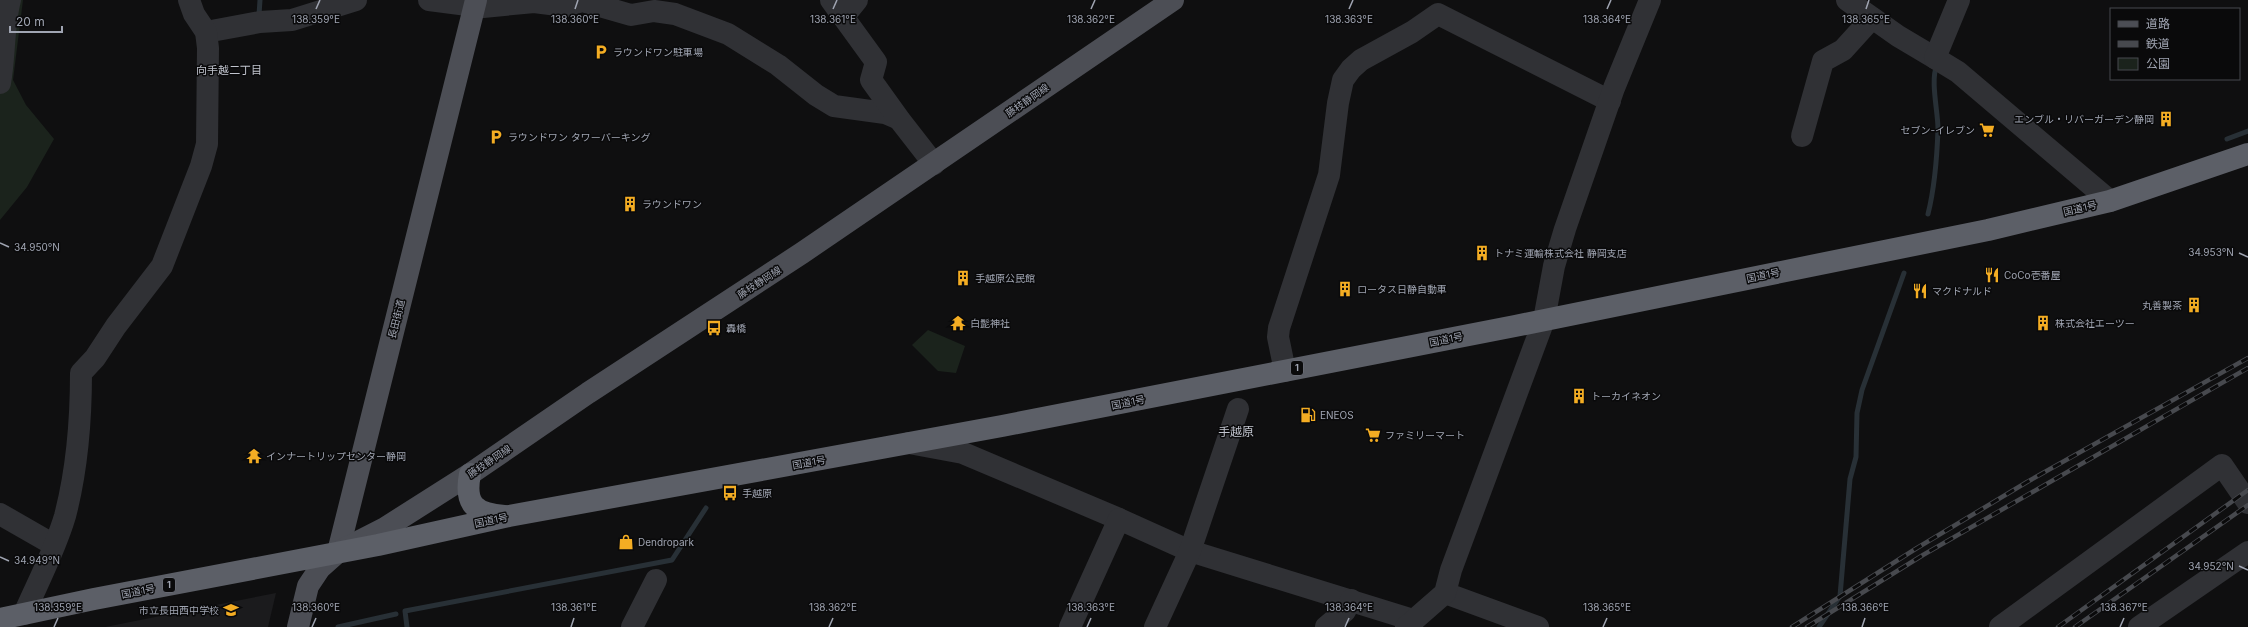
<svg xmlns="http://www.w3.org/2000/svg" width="2248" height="627" font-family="Inter,'Noto Sans JP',sans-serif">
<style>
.built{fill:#1b1b1d}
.green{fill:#1b231c}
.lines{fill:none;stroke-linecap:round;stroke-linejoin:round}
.stream{stroke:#283036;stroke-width:5}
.minor{stroke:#303135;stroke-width:22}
.major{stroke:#4c4e55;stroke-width:22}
.highway{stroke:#5c5f67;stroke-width:22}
.rail-casing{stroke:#47494e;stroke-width:4.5}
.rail{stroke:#0a0a0b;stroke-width:3;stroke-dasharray:9;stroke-linecap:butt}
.ticks{fill:none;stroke:#a0a5b2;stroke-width:1.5}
.labels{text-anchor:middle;stroke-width:3;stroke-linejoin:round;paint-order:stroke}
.shield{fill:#0a0a0b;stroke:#737680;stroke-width:1}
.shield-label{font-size:9px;font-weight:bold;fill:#a0a5b2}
.poi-label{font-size:10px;fill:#a0a5b2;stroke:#0a0a0b;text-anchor:start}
.street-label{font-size:10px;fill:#a0a5b2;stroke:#0a0a0b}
.neighbourhood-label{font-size:11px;fill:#c1c4ce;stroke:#0a0a0b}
.quarter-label{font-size:12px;fill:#c1c4ce;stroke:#0a0a0b}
.ticks-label{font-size:10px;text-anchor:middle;fill:#a0a5b2;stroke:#0a0a0b;stroke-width:3;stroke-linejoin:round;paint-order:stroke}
</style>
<rect width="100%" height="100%" fill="#0f0f10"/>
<polygon class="built" points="276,593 268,627 105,627"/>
<g class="green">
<polygon points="0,0 23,0 13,80 26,105 54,139 27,187 0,220"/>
<polygon points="928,330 965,346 956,373 938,371 912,345"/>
</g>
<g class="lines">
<g class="stream">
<polyline points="259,15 260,0"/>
<polyline points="2227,139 2248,131"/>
<path d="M 1928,214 C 1935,186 1937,158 1938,129 C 1938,111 1930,80 1937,65"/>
<polyline points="338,627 396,614"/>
<polyline points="407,627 405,611 672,560 706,508"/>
<polyline points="1819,627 1840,596 1850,479 1856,457 1857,413 1862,390 1904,273"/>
</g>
<g class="minor">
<polyline points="429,0 483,7 534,2 566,6 582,1 631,15 654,11 675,14 728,34 778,65 816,95 834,106 885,113 899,119"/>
<polyline points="831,0 876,62 871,80 899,119 934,164"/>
<polyline points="1847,0 1898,36 1935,58"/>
<polyline points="1959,0 1935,58 1958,72 2110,201"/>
<polyline points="844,16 857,0"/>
<polyline points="206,32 260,22 292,20 356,0"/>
<path d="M 0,83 C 5,55 3,27 10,0"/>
<polyline points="1802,136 1823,61 1843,50 1872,18"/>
<polyline points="1285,371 1278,337 1279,328 1329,175 1338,103 1343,80 1351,69 1361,60 1412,32 1438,14 1610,101"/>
<polyline points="909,443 963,453 1119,519"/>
<polyline points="0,514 54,545"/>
<polyline points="1445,593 1538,627"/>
<path d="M 24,614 C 38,582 55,550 65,516 C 77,470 81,420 81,373 L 95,358 L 116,326 L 162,266 L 201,166 L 207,144 L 208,48 L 206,32 L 194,14 L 189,0"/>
<polyline points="632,627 656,580"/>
<polyline points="1070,627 1119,519 1190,551 1413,620"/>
<polyline points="1155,627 1190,551 1238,409"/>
<polyline points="1326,627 1345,611 1351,600"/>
<polyline points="1406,627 1445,593 1451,570 1544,320 1554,266 1565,229 1614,88 1650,0"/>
<polyline points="2000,627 2222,465 2248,503"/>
<polyline points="2139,627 2248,552"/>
</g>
<g class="major">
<polyline points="338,552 476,0"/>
<polyline points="298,627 308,586 320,568 338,552 385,528 470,474 588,393 802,253 1173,0"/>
</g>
<g class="highway">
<path d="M 470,474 C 464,505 475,513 504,516"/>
<polyline points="0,619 94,599 378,545 509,516 1002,426 1515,326 1988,230 2110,201 2248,154"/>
</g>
<g class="rail-casing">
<g id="rail">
<polyline points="1792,627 1917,548 2027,482 2248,358"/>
<polyline points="1807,627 1923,555 2248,368"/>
<polyline points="2058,627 2248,490"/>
<polyline points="2075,627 2248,505"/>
</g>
</g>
<use href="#rail" class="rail"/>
</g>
<path class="ticks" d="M 316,9 L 320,0M 575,9 L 578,0M 833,9 L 837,0M 1091,9 L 1095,0M 1349,9 L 1353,0M 1607,9 L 1611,0M 1866,9 L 1869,0M 0,243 L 9,247M 2239,253 L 2248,257M 0,557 L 9,561M 2239,566 L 2248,570M 54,627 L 58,618M 312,627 L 316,618M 571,627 L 574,618M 829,627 L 833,618M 1087,627 L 1091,618M 1345,627 L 1349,618M 1603,627 L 1607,618M 1862,627 L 1865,618M 2120,627 L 2124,618"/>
<defs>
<g id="parking-bare" transform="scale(1.2)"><path d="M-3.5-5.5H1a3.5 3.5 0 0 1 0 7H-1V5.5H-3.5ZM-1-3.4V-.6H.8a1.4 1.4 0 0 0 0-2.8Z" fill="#f4ad23" stroke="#0a0a0b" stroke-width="2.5" paint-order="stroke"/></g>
<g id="building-bare" transform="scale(1.2)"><path d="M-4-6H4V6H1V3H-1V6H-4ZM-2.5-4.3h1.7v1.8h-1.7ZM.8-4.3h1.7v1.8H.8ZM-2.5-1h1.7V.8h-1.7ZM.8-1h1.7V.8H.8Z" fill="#f4ad23" stroke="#0a0a0b" stroke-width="2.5" paint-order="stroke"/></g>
<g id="supermarket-bare" transform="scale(1.2)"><path d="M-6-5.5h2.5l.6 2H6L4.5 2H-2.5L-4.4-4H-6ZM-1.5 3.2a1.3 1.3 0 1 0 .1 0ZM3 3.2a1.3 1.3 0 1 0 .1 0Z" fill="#f4ad23" stroke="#0a0a0b" stroke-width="2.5" paint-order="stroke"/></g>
<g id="restaurant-bare" transform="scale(1.2)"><path d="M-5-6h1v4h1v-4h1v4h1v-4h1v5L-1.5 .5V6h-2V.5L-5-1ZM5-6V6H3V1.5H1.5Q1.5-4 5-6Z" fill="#f4ad23" stroke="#0a0a0b" stroke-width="2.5" paint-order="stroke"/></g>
<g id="temple-bare" transform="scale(1.2)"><path d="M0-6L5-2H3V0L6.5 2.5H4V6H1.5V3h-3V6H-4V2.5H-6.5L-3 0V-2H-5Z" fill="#f4ad23" stroke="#0a0a0b" stroke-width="2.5" paint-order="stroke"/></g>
<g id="bus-bare" transform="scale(1.2)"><path d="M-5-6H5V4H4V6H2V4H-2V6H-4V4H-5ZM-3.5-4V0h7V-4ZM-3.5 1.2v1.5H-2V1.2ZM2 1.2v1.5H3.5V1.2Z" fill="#f4ad23" stroke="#0a0a0b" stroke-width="2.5" paint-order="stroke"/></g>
<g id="fuel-bare" transform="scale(1.2)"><path d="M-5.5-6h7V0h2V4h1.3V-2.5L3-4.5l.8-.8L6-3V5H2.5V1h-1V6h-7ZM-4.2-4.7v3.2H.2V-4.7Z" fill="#f4ad23" stroke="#0a0a0b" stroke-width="2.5" paint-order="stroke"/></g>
<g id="shop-bare" transform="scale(1.2)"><path d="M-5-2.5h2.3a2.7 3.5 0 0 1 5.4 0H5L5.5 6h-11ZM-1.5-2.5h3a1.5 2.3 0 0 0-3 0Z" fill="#f4ad23" stroke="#0a0a0b" stroke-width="2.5" paint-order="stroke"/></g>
<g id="school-bare" transform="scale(1.2)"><path d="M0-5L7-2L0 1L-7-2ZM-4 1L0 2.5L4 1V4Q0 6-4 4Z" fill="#f4ad23" stroke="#0a0a0b" stroke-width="2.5" paint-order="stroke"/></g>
</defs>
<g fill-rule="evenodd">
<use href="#parking-bare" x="601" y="52"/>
<use href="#building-bare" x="2166" y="119"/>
<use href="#supermarket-bare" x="1987" y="130"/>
<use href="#parking-bare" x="496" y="137"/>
<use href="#building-bare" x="630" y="204"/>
<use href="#building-bare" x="1482" y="253"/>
<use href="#restaurant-bare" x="1992" y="275"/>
<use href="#building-bare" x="963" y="278"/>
<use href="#building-bare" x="1345" y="289"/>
<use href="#restaurant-bare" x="1920" y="291"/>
<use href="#building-bare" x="2194" y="305"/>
<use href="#temple-bare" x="958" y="323"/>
<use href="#building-bare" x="2043" y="323"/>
<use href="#bus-bare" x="714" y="328"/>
<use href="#building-bare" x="1579" y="396"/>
<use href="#fuel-bare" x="1308" y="415"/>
<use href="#supermarket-bare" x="1373" y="435"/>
<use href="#temple-bare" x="254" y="456"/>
<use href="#bus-bare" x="730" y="493"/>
<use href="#shop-bare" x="626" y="542"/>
<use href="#school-bare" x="231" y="610"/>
</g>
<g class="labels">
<g class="shield">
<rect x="1291" y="361" width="12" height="14" rx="3"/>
<rect x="163" y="578" width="12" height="14" rx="3"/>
</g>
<g class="shield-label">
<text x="1297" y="371">1</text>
<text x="169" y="588">1</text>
</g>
<g class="poi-label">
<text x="613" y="56">ラウンドワン駐車場</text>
<text x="2154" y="123" text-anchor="end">エンブル・リバーガーデン静岡</text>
<text x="1975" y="134" text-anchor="end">セブン-イレブン</text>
<text x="508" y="141">ラウンドワン タワーパーキング</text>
<text x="642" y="208">ラウンドワン</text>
<text x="1494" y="257">トナミ運輸株式会社 静岡支店</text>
<text x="2004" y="279">CoCo壱番屋</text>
<text x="975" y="282">手越原公民館</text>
<text x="1357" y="293">ロータス日静自動車</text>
<text x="1932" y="295">マクドナルド</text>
<text x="2182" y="309" text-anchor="end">丸善製茶</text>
<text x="970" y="327">白髭神社</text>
<text x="2055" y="327">株式会社エーツー</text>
<text x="726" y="332">轟橋</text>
<text x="1591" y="400">トーカイネオン</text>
<text x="1320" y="419">ENEOS</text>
<text x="1385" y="439">ファミリーマート</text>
<text x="266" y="460">インナートリップセンター静岡</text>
<text x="742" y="497">手越原</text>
<text x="638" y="546">Dendropark</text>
<text x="219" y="614" text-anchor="end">市立長田西中学校</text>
</g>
<g class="street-label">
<text transform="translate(1027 100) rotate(-35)" y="4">藤枝静岡線</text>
<text transform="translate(2080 208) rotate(-13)" y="4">国道1号</text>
<text transform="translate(1763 275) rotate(-12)" y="4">国道1号</text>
<text transform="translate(759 282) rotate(-33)" y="4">藤枝静岡線</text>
<text transform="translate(396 319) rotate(-76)" y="4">長田街道</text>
<text transform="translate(1446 339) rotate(-11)" y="4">国道1号</text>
<text transform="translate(1128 402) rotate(-11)" y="4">国道1号</text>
<text transform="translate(489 461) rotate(-34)" y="4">藤枝静岡線</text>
<text transform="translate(809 462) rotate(-10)" y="4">国道1号</text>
<text transform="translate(491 520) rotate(-12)" y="4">国道1号</text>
<text transform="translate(138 591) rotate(-11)" y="4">国道1号</text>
</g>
<g class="neighbourhood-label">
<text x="229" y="74">向手越二丁目</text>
</g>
<g class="quarter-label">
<text x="1236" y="436">手越原</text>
</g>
</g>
<g class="ticks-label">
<text x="316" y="23">138.359°E</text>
<text x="575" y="23">138.360°E</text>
<text x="833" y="23">138.361°E</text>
<text x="1091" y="23">138.362°E</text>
<text x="1349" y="23">138.363°E</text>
<text x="1607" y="23">138.364°E</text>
<text x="1866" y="23">138.365°E</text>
<text x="37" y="251">34.950°N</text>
<text x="2211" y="256">34.953°N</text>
<text x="37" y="564">34.949°N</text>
<text x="2211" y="570">34.952°N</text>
<text x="58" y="611">138.359°E</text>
<text x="316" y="611">138.360°E</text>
<text x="574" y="611">138.361°E</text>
<text x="833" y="611">138.362°E</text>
<text x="1091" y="611">138.363°E</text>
<text x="1349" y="611">138.364°E</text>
<text x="1607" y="611">138.365°E</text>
<text x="1865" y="611">138.366°E</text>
<text x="2124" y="611">138.367°E</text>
</g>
<rect x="2110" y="8" width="130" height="72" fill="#0a0a0b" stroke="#46484e"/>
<rect x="2118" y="21" width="20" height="6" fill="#4c4e55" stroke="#46484e"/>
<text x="2146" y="28" font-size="12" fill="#a0a5b2">道路</text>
<rect x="2118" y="41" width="20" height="6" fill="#47494e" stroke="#46484e"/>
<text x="2146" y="48" font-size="12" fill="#a0a5b2">鉄道</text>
<rect x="2118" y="58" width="20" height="12" fill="#1b231c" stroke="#46484e"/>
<text x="2146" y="68" font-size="12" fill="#a0a5b2">公園</text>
<path d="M10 26v6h52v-6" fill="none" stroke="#a0a5b2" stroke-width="2"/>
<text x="16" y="26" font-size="12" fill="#a0a5b2" stroke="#0a0a0b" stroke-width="3" paint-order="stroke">20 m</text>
</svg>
